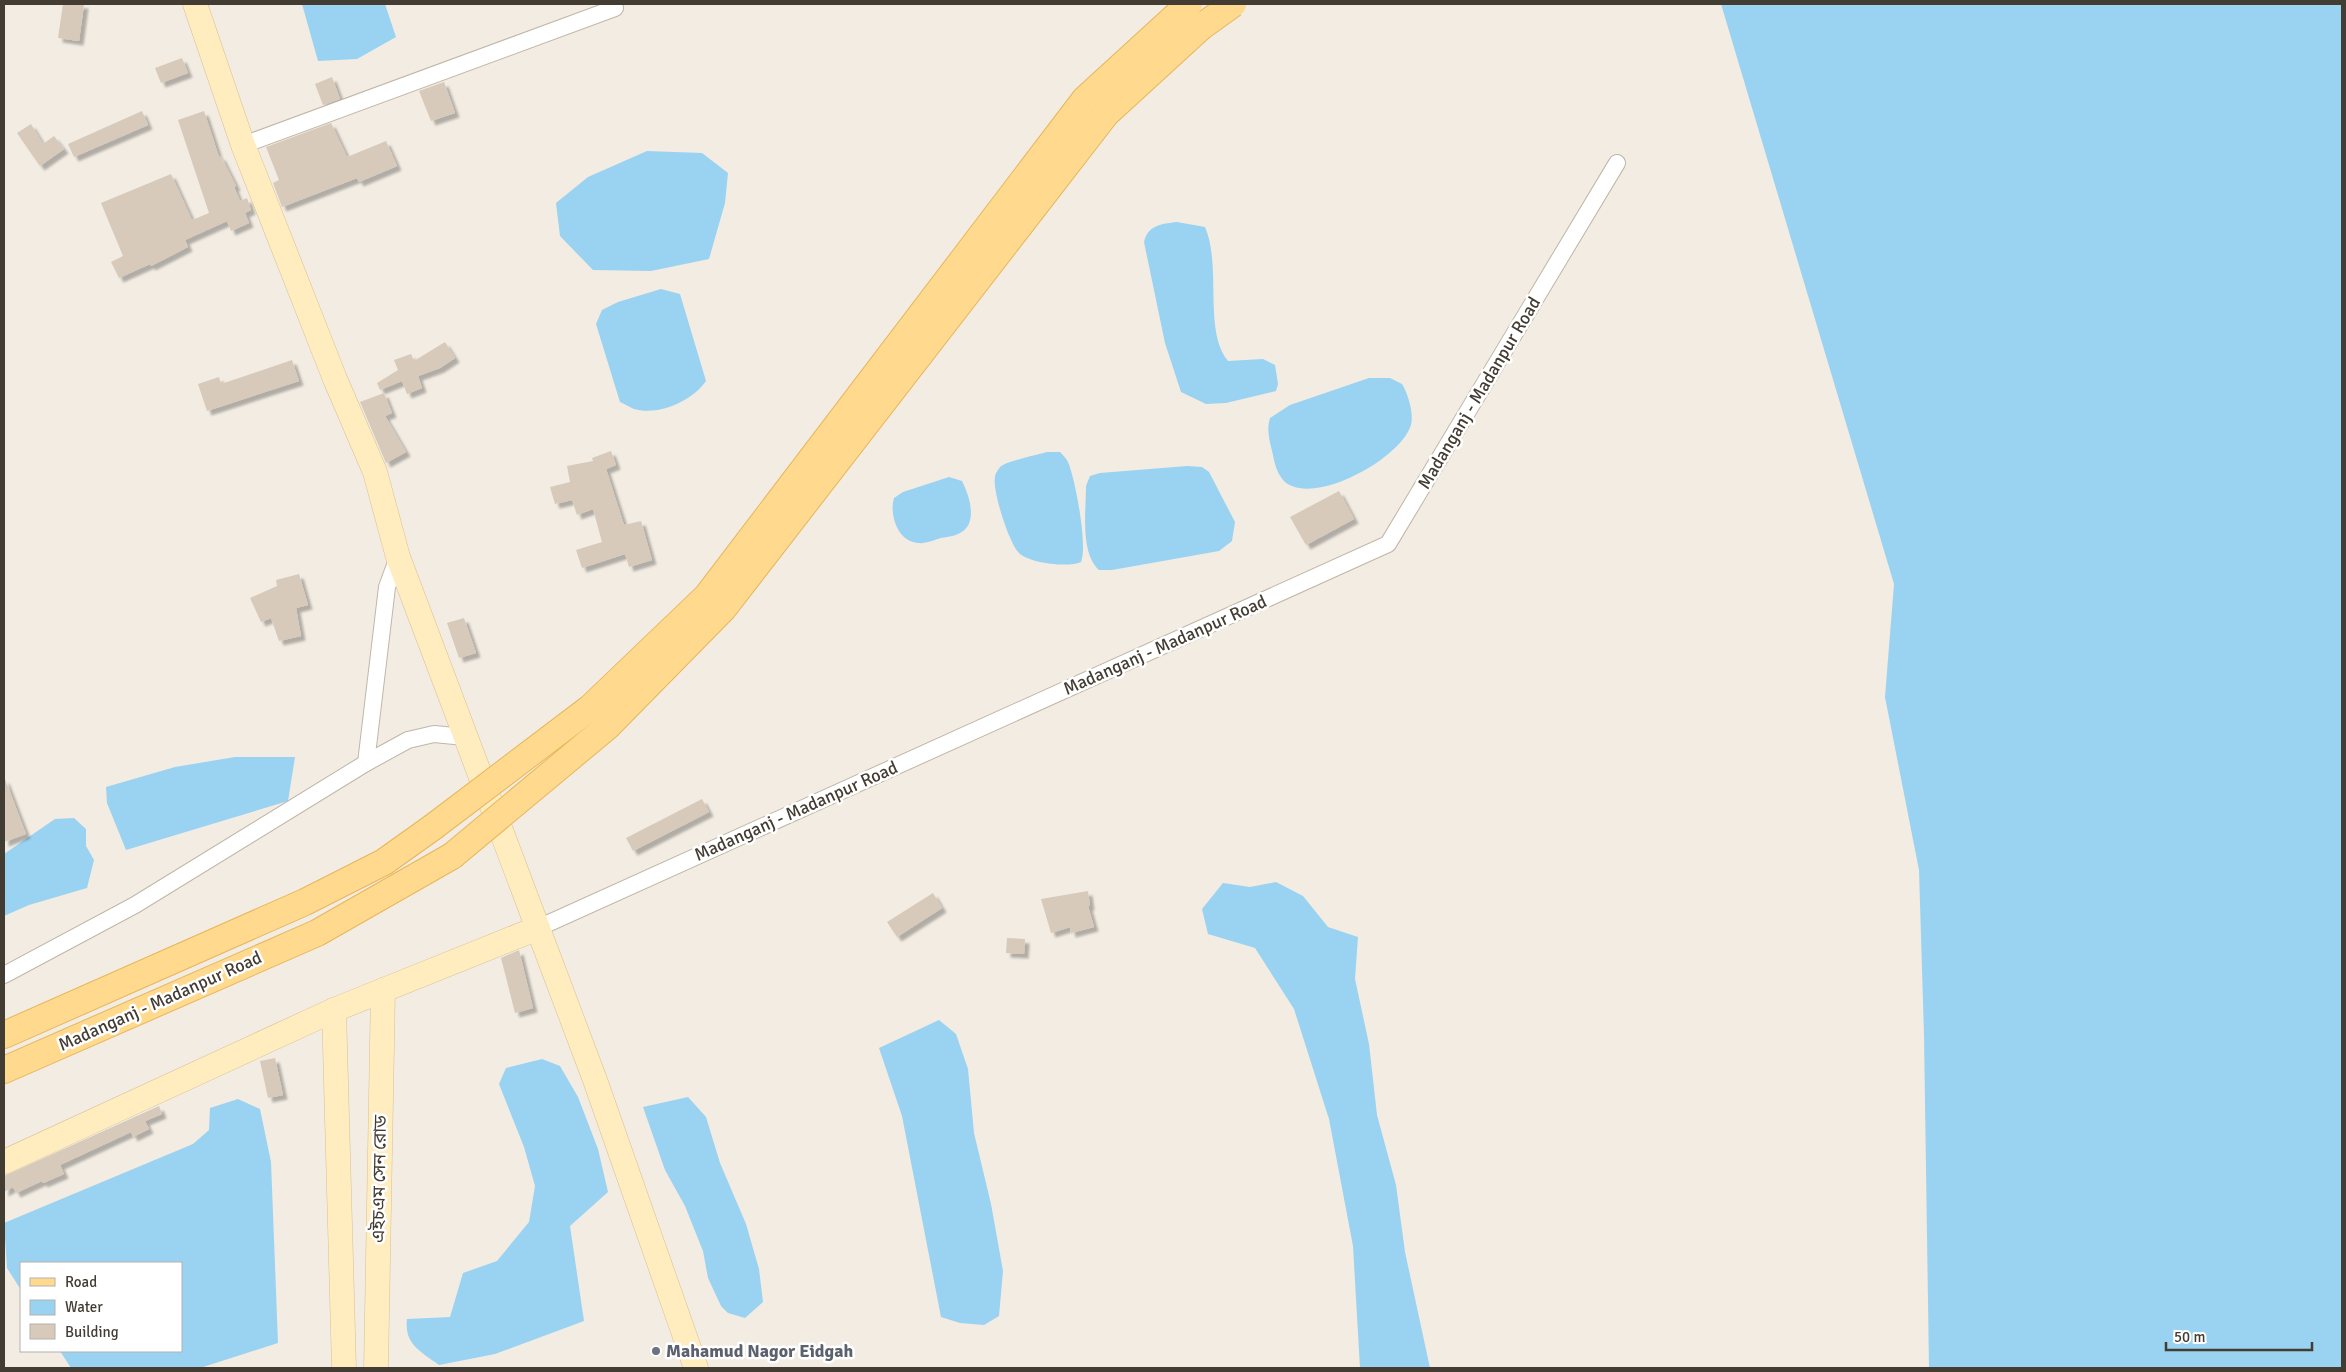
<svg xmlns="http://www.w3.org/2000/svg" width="2346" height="1372" font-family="Signika,'Noto Sans Bengali',sans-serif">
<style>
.water{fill:#9ad2f2}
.building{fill:#d7caba;filter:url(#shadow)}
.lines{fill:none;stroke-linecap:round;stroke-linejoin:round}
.street-casing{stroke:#c0b6a7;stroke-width:18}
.secondary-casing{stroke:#d7c191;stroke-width:25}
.primary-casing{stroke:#e7b65a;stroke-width:28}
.street{stroke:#fff;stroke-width:16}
.secondary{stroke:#ffecbf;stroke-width:24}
.primary{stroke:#ffd98e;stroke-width:26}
.primary-bridge-casing{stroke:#e7b65a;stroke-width:28;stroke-linecap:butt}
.primary-bridge{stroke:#ffd98e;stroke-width:26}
.worship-dot{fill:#6b7280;stroke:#fff;stroke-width:2}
.labels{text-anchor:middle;stroke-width:5;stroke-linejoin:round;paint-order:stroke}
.street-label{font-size:18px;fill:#433c32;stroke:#fff}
.worship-label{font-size:18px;font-weight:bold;fill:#5b616d;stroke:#fff;text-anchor:start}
</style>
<defs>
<filter id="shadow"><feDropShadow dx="4.5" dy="4.5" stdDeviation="1" flood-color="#0004"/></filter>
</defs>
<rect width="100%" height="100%" fill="#f2ece2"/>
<g class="water">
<polygon points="302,4 385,4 396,37 357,59 318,61"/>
<polygon points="1721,4 2342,4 2342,1368 1929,1368 1924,1035 1919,870 1885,697 1894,584"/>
<polygon points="647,151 702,153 728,173 725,203 709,259 651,271 593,270 560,236 556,203 588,177"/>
<path d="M 1177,222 L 1205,227 C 1222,266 1203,331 1228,361 L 1263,359 L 1275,365 L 1278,384 L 1276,391 L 1226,403 L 1206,404 L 1181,392 L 1165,343 L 1144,242 C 1148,225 1161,224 1177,222 Z"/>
<path d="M 661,289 L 680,294 L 706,381 C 692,401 659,416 634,409 C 629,407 625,404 620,402 L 596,324 L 602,310 L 618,302 Z"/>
<path d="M 1369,378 L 1390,378 L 1402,384 C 1408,394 1414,413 1411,425 C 1401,457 1325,500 1292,486 C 1280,482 1275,467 1273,455 C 1270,442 1266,431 1270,418 L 1290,405 Z"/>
<path d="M 1047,452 L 1060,452 C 1063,455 1066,458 1068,462 C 1075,478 1088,546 1081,562 C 1068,568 1029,563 1019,553 C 1009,543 992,490 995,477 C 995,474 998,470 1000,467 C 1007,461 1037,455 1047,452 Z"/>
<path d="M 1187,466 L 1202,467 L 1209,472 L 1235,522 L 1232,541 L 1219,551 L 1112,570 L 1099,570 C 1080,553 1086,510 1086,486 L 1090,476 L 1100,473 Z"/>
<path d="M 949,477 L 962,481 C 969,495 979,523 960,533 C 955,536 947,537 941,538 C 934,540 925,544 918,543 C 898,542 889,515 894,498 L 903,492 Z"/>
<polygon points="235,757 295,757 288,801 126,850 107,803 106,787 175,767"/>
<polygon points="74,818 86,829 86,846 94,860 87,888 29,905 4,916 4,854 55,819"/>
<polygon points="1276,882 1303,896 1328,927 1358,937 1355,979 1369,1044 1377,1115 1396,1185 1405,1252 1430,1368 1360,1368 1353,1246 1329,1119 1294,1009 1255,948 1208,934 1202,909 1223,883 1250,887"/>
<polygon points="939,1020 956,1034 968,1069 974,1133 991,1204 1003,1271 999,1316 984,1325 960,1323 941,1317 902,1116 879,1048"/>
<path d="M 542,1059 L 560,1066 L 578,1097 L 598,1149 L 608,1192 L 570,1226 L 584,1321 L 495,1354 L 439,1365 C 420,1351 404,1344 407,1319 L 450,1317 L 463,1273 L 497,1261 L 529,1222 L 535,1186 L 524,1147 L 499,1084 L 506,1068 Z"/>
<polygon points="688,1097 706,1117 720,1163 746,1224 759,1269 763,1302 745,1318 728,1313 721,1306 708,1278 703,1251 685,1206 665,1170 643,1107"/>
<polygon points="238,1099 260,1109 271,1162 278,1343 200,1368 71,1368 60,1351 181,1351 181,1263 21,1263 21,1290 7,1268 4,1223 193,1144 209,1130 210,1108"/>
</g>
<g class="building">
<polygon points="63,4 84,4 79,41 58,38"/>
<polygon points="182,58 188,73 161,83 155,68"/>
<polygon points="332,77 340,99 323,105 315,84"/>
<polygon points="444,82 455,113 431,121 419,91"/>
<polygon points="142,111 148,125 74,157 68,144"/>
<polygon points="204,111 219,157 221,156 236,186 234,187 240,201 247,198 251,210 245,213 249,223 231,231 227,221 185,240 188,247 151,266 150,264 119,278 111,262 123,256 101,203 171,174 192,220 209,213 178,120"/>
<polygon points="331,123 347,157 386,141 397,166 359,182 357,178 282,207 273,183 279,180 266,147"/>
<polygon points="31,124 43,144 54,136 64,149 40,166 17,133"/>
<polygon points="445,342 455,358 440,368 418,376 422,388 407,394 402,381 380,390 377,383 398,370 394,360 411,354 414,361"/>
<polygon points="292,360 299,381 207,411 198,384 219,377 221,384"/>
<polygon points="384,393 392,413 385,416 406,452 386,463 360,402"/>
<polygon points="611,451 616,465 606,469 624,525 641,521 652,560 629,567 625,554 582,568 576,550 602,542 593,509 577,515 572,500 555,504 550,487 570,482 567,466 593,461 592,458"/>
<polygon points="1339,491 1354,519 1306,545 1290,517"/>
<polygon points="299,574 308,605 296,608 301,636 279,641 271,618 261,622 250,598 277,586 276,580"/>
<polygon points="464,618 476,653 459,658 447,623"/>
<polygon points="4,779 5,779 26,834 4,842"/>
<polygon points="702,799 709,812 633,851 626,838"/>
<polygon points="1088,891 1090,906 1088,906 1094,927 1071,933 1070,927 1051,933 1041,899"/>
<polygon points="933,893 942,908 897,937 887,922"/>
<polygon points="1007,938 1025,939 1024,954 1006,953"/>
<polygon points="519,950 533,1008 515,1013 501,958"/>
<polygon points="275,1058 283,1095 268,1098 260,1061"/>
<polygon points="159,1106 162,1114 145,1121 149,1129 133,1137 131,1132 60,1165 64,1174 43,1183 42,1181 16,1193 13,1187 4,1192 4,1176"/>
</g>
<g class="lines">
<g class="street-casing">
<g id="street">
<polyline points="243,145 615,8"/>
<polyline points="366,763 387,587 398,557"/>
<polyline points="538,928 1388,544 1617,163"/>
<polyline points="4,975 135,905 366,763 408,740 434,734 465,737"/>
</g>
</g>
<g class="secondary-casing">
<g id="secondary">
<polyline points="195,4 243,145 335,379 375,472 398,557 595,1080 696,1368"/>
<polyline points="334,1010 344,1368"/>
<polyline points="4,1162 334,1010 538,928"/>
<polyline points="376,1368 383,990"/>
</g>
</g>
<g class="primary-casing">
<g id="primary">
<polyline points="4,1035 305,902 384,862 433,827"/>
<polyline points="4,1070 317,933 452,856"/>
</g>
</g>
<use href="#street" class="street"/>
<use href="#secondary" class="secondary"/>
<use href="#primary" class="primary"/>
<g class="primary-bridge-casing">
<g id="primary-bridge">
<polyline points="433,827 590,708 707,596 1085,99 1189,4"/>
<polyline points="452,856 608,726 723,609 1106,114 1201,27 1233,4"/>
</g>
</g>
<use href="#primary-bridge" class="primary-bridge"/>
</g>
<circle class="worship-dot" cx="656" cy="1351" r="5"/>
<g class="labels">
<g class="street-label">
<text transform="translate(1479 393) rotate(-59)" y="6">Madanganj - Madanpur Road</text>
<text transform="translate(1165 645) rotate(-24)" y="6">Madanganj - Madanpur Road</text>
<text transform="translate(796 811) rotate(-24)" y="6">Madanganj - Madanpur Road</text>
<text transform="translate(160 1001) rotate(-24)" y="6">Madanganj - Madanpur Road</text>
<text transform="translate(379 1179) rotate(-89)" y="6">এইচএম সেন রোড</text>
</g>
<g class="worship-label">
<text x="666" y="1357">Mahamud Nagor Eidgah</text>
</g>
</g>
<rect width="2346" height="1372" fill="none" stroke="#433c32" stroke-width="10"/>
<rect x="20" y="1262" width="162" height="90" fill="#ffffff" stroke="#b4b1ad"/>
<rect x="30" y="1278" width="25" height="8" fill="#ffd98e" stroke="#b4b1ad"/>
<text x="65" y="1287" font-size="15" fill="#433c32">Road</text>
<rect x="30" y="1300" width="25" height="15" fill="#9ad2f2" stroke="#b4b1ad"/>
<text x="65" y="1312" font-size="15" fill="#433c32">Water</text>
<rect x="30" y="1324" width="25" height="15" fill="#d7caba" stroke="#b4b1ad"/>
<text x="65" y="1337" font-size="15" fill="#433c32">Building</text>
<path d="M2166 1342v8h146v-8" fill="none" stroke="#433c32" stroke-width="2.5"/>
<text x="2174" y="1342" font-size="15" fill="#433c32" stroke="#ffffff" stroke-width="4" paint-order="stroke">50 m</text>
</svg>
